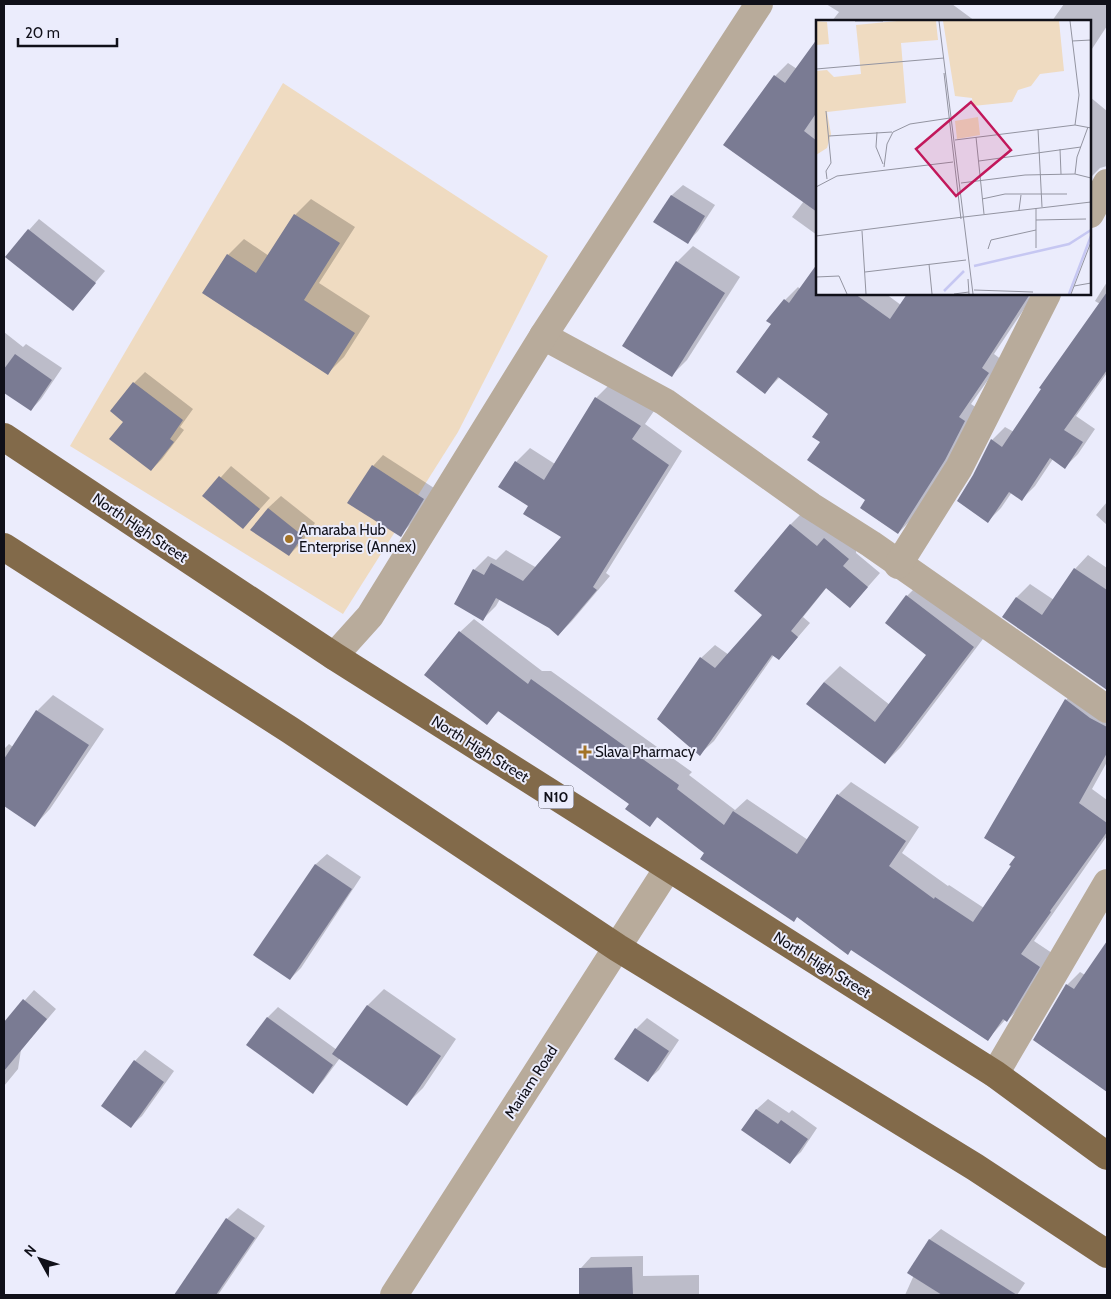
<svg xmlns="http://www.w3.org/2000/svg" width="1111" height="1299" font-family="Cabin,sans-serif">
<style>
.green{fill:#efdbc1}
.shadow{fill:#0003}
.building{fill:#7a7b93}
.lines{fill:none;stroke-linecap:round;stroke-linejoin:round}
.minor{stroke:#b8ab9b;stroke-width:28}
.trunk{stroke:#826a4a;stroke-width:28}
.poi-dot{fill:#a37327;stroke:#ebecfc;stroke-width:2}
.labels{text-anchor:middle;stroke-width:4;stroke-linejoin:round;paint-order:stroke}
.shield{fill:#ebecfc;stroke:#52525d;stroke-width:1}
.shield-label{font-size:14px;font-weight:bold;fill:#101019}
.street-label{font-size:15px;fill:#101019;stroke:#ebecfc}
.poi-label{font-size:15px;fill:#101019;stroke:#ebecfc;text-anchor:start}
.inset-river{fill:none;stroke:#c6c7f2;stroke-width:2.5}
.inset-road{fill:none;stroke:#9394a1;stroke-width:1}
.view{fill:#c2185b;fill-opacity:0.15;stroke:#c2185b;stroke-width:2.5}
.inset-edge{fill:none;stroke:#101019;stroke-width:2.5}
</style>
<rect width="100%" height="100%" fill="#ebecfc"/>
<polygon class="green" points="283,83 548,256 458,432 343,614 70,446"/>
<g class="shadow">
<polygon points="826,4 952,4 975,21 832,21 839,12"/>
<polygon points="1064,4 1107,4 1107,26 1090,52 1090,21 1052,21"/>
<polygon points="817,41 817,235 792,217 804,201 775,76 788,63 797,69"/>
<polygon points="1090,97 1107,111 1107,166 1100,168 1091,177 1090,176"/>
<polygon points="683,185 715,205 698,231 688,242 655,222 672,195"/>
<polygon points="311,199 355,227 319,283 370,316 344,357 328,373 228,255 244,239 269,256 295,215"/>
<polygon points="39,219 105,271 73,309 29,230"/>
<polygon points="693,246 740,277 687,360 671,376 677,262"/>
<polygon points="817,266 817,294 886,294 901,305 908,294 1034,294 994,354 1002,360 971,404 977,408 958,446 911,520 898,533 867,500 821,442 830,413 780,377 765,392 772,324 785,300 798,287 800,289"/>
<polygon points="1107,282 1107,373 1076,416 1095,429 1078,454 1065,467 1053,459 1035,486 1022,499 1012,492 1001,508 988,521 974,476 992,440 1005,427 1014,432 1100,304 1095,301"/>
<polygon points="4,332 23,347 26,344 62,368 41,399 31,410 4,391"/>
<polygon points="145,372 193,409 180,427 184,430 162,459 151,470 124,421 134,383"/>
<polygon points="610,384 654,411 645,424 682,451 606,573 610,576 572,621 558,635 549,627 500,599 496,606 482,620 474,570 488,556 496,560 506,550 537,568 563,537 530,506 516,462 530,448 555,464 596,398"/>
<polygon points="383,455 434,488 411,524 400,535 373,466"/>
<polygon points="231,466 270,498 243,528 204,496"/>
<polygon points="281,496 315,523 302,542 289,555 268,508"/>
<polygon points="1107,502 1107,525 1096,515"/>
<polygon points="804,511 857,541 856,553 880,573 850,607 827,587 803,617 810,623 779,659 774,655 714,741 700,754 701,658 715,645 729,655 764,615 735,591 791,524"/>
<polygon points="1088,555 1107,568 1107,689 1004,616 1017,597 1030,584 1054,600 1075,569"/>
<polygon points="923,580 989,631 901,747 885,763 824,682 840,666 890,705 928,655 886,623 907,596"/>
<polygon points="474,619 542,671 551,671 692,772 689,775 735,810 747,799 808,840 838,795 851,782 919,827 902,853 948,886 949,885 984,908 1017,856 986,838 1066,700 1079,686 1107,706 1107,762 1092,789 1107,800 1107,836 1034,941 1052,953 1020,1007 1007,1021 1006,1019 987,1040 852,949 848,953 798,916 794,920 658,817 650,825 631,804 500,710 487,723 426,675 460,632"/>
<polygon points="53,695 104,729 50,809 35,825 4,805 4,749 9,744 13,747 37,711"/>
<polygon points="327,854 361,877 301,968 290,979 255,955 316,864"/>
<polygon points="1107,943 1107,1091 1035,1040 1067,985 1080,972 1085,975"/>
<polygon points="384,989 456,1039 423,1088 407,1104 340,1058 323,1081 313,1092 267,1018 278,1007 337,1050 368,1005"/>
<polygon points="34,990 56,1009 21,1050 18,1069 4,1086 4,1024"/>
<polygon points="647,1018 679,1040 659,1070 648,1080 636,1029"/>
<polygon points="145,1050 174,1071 142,1116 131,1126 135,1061"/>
<polygon points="768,1099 789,1113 792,1110 817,1128 801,1152 790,1162 743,1130 757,1109"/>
<polygon points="238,1208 265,1226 218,1295 175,1295 227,1219"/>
<polygon points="941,1229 1025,1283 1017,1295 905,1295 914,1275 909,1272 930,1239"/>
<polygon points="643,1256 643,1276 699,1275 699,1295 581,1295 581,1268 591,1257"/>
</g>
<g class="building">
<polygon points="817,39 817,112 804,131 817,141 817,212 723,145 774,75 785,83"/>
<polygon points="671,195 705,216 688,244 653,222"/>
<polygon points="294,214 340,243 304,300 355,333 328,375 202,293 227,254 256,273"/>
<polygon points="28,229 96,283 73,311 5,257"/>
<polygon points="676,261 725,293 672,377 622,346"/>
<polygon points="817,264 817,294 855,294 890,319 907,294 1030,294 982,368 989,373 959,417 965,421 945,460 898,534 860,508 865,500 807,460 820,442 812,437 828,414 778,377 765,394 736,372 771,324 766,321 784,299 789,303"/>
<polygon points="1107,292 1107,370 1064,430 1083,442 1065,469 1050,458 1022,501 1009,492 988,523 957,501 973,475 991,439 1002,447 1041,389 1039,388"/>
<polygon points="15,354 52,380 31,411 4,393 4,369"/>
<polygon points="133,382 183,420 170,439 174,442 151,471 109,439 123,422 110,411"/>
<polygon points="595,397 641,426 632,439 669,465 593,587 597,590 558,636 549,628 496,598 483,621 454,604 473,569 484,575 491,563 523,581 561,537 523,514 528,506 498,487 515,461 544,480"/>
<polygon points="372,465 424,499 401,537 347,503"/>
<polygon points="219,476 260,509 243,529 202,496"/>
<polygon points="268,508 303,536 289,556 250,530"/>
<polygon points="790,524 817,546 824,538 849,559 843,566 868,587 850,608 826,588 791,631 798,637 779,660 772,655 700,756 657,719 700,657 715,668 762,615 734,591"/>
<polygon points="1074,568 1107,590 1107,690 1002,617 1016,597 1042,615"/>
<polygon points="906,595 974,647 885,764 806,704 824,682 875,722 926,655 885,623"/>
<polygon points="459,631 528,684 531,679 679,785 677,789 724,825 733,811 797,854 837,794 906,841 889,866 934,899 935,897 973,922 1011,866 1009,865 1015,857 984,838 1065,699 1090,718 1107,727 1107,753 1079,803 1107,823 1107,832 1050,911 1051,912 1021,954 1040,967 1007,1022 1003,1019 988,1041 851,950 848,955 797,917 794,922 700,859 704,853 657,817 650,827 625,809 629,804 498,711 487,725 424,675"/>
<polygon points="36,710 89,745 35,827 4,806 4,759"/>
<polygon points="315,864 352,889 290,980 253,955"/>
<polygon points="1107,941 1107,1092 1033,1040 1066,984 1074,989"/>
<polygon points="23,999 47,1019 4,1071 4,1022"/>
<polygon points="367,1005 441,1056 407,1106 332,1054"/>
<polygon points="267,1017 333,1065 313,1094 246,1045"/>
<polygon points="635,1028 669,1051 648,1082 614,1059"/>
<polygon points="134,1060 164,1082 131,1128 101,1106"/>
<polygon points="756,1109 778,1124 781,1120 808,1139 790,1164 741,1130"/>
<polygon points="226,1218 255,1238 216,1295 174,1295"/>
<polygon points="929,1239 1017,1295 942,1295 907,1273"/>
<polygon points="632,1267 633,1295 579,1295 579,1268"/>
</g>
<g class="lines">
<g class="minor">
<polyline points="1090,214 1107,183"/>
<polyline points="543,336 665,402 811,506 871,544 1107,709"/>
<polyline points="898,565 959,468 1047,294"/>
<polyline points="334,656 370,616 543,336 759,4"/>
<polyline points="995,1074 1107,883"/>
<polyline points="394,1295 668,868"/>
</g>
<g class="trunk">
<polyline points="4,437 334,656 995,1074 1107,1156"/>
<polyline points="4,547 290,730 618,948 975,1167 1107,1254"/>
</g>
</g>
<g class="poi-dot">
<circle cx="289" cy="539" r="5"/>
<path d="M582.5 744.5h5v5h5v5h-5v5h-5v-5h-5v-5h5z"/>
</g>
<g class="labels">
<rect class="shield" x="538.5" y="785.5" width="35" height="23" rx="4"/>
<g class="shield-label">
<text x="556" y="802">N10</text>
</g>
<g class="street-label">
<text transform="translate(140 528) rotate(34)" y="5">North High Street</text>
<text transform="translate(480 749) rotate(32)" y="5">North High Street</text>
<text transform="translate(822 965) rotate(32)" y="5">North High Street</text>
<text transform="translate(531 1082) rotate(-57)" y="5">Mariam Road</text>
</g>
<g class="poi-label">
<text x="299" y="535">Amaraba Hub<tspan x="299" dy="17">Enterprise (Annex)</tspan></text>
<text x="595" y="757">Slava Pharmacy</text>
</g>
</g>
<g transform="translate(816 20)">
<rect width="275" height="275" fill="#ebecfc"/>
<path d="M 0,1 L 11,2 L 13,24 L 0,25 ZM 81,1 L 120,1 L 122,20 L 85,23 L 90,83 L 11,92 L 15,114 L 11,128 L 0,135 L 0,51 L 11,50 L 18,57 L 45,54 L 40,5 ZM 127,1 L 243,1 L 248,51 L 224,54 L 215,66 L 202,70 L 196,82 L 157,86 L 156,78 L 139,76 ZM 162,97 L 164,115 L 141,119 L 139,101 Z" fill="#efdbc1"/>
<path class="inset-river" d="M 158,246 L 253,224 L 275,210M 128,271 L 148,251M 253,274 L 275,216"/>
<path class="inset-road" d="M 39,1 L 67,1M 123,1 L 157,274M 254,1 L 263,75 L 259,105M 256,21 L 275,20M 0,49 L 128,38M 128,53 L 145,199M 10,91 L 15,143 L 10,151 L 11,159M 222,109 L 226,187M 61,112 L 60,127 L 67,144M 13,116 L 76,112M 160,117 L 168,194M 139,120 L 259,105 L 275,108M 244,129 L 245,154M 163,141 L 265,127M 68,147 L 71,124 L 77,112 L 94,104 L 134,98M 259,154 L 261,137 L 272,107M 145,163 L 209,155 L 259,154 L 275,158M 0,167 L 21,156 L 137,142M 166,179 L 189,174 L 251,174M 203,190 L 205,175M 148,197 L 275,182M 220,200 L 270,199M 46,211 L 50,274M 0,216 L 147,197M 220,228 L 220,188M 172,229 L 175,220 L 220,210M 113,244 L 116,274M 49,252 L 150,240M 0,257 L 23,256 L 31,274M 152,259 L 153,274M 258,266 L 275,263M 158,270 L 217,272M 138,274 L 153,272M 255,274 L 275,222"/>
<path class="view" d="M 155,82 L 195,130 L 140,176 L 100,129 Z"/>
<rect width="275" height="275" class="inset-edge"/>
</g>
<rect width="1111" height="1299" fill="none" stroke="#101019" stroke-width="10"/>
<g transform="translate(40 1259) rotate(310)" stroke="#ebecfc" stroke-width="4" paint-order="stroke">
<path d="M0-4L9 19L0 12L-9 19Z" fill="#101019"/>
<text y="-8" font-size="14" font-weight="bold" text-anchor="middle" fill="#101019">N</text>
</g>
<path d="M18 38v8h99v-8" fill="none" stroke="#101019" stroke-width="2.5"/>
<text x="25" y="38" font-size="15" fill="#101019" stroke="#ebecfc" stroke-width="4" paint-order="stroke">20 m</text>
</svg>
